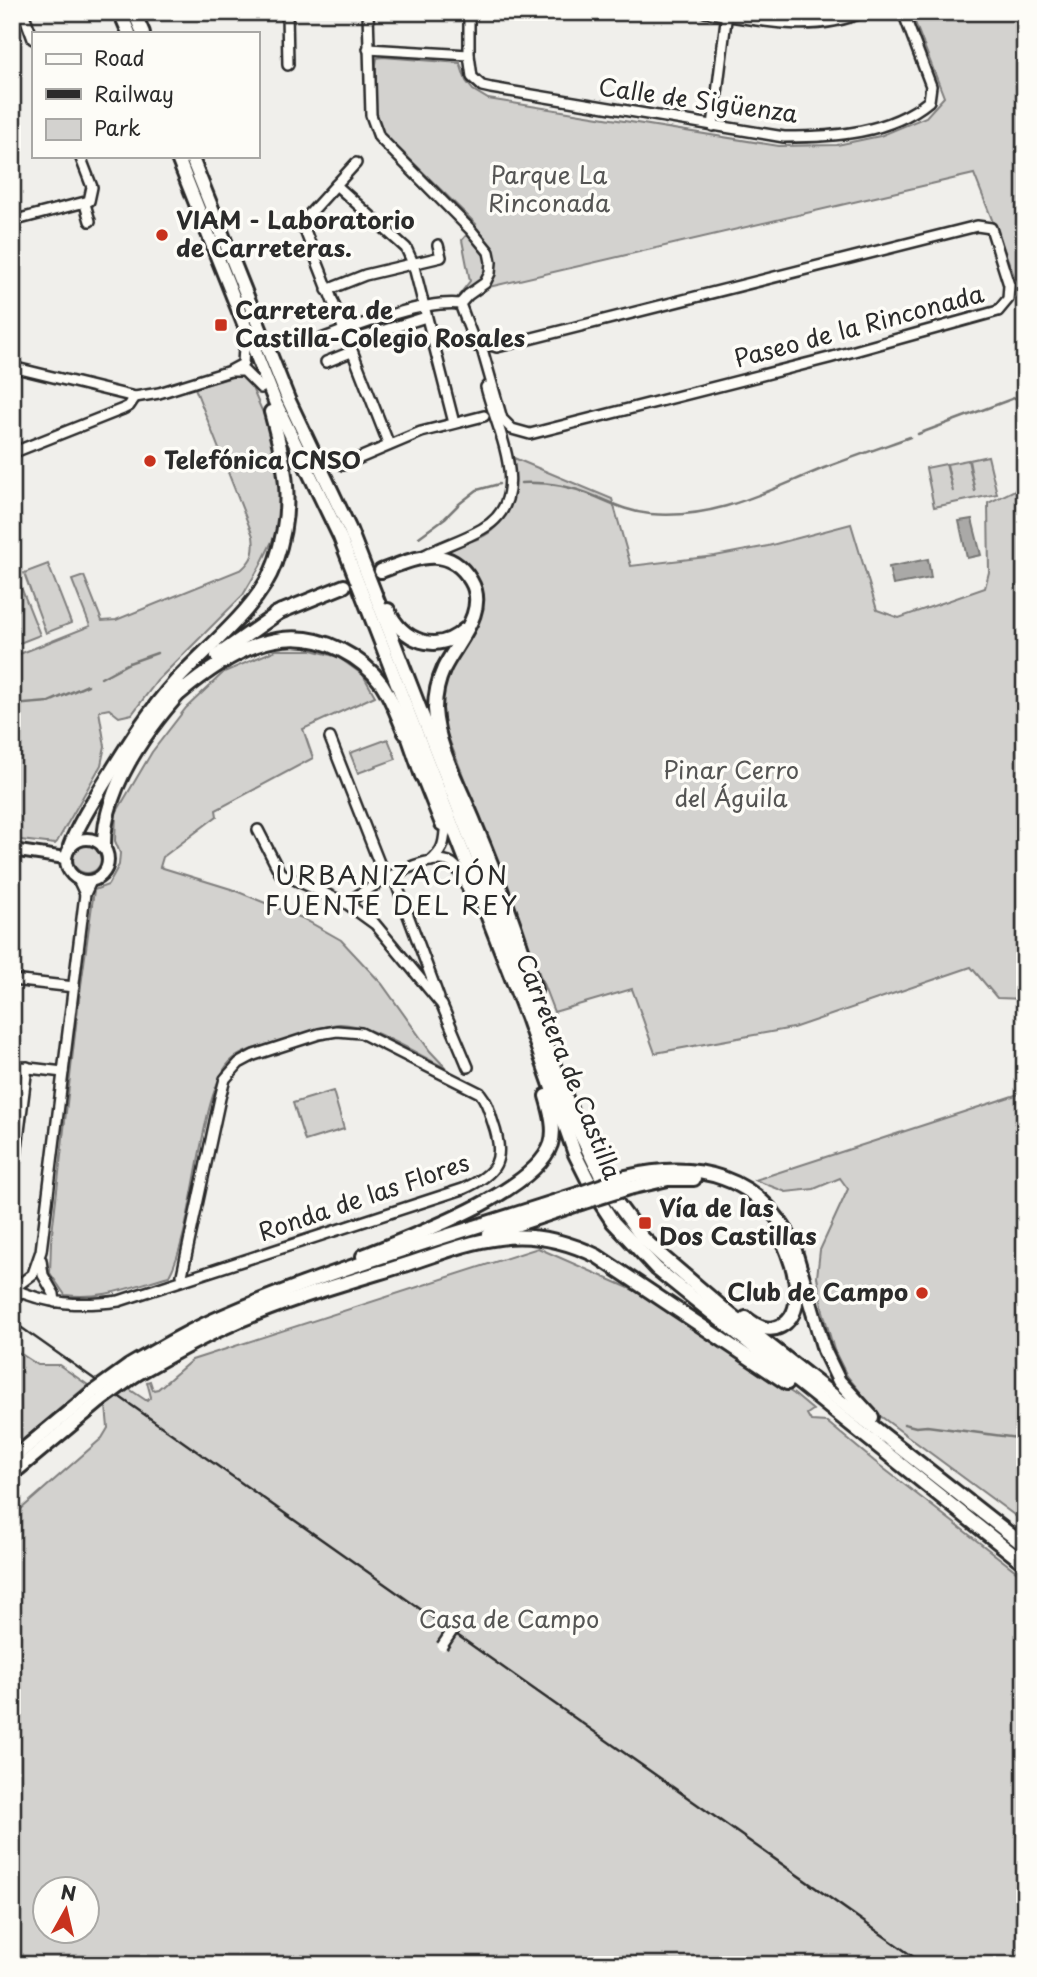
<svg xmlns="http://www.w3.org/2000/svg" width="1037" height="1977" font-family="'Playpen Sans',sans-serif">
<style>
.green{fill:#d3d2cf;stroke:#7f7e7d;stroke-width:2;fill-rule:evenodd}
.water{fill:#aaa9a7;stroke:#777775;stroke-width:2}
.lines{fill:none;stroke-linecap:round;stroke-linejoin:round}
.stream{stroke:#777775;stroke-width:2.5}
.minor-casing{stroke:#2b2b2b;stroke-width:14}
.major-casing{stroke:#2b2b2b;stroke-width:16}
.highway-casing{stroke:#2b2b2b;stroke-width:18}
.minor{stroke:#fdfcf7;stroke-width:9}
.major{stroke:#fdfcf7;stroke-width:10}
.highway{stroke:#fdfcf7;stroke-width:12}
.rail{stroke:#2b2b2b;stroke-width:2.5}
.minor-bridge-casing{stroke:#2b2b2b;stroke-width:14;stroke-linecap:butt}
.highway-bridge-casing{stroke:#2b2b2b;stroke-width:18;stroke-linecap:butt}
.minor-bridge{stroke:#fdfcf7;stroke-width:9}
.highway-bridge{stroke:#fdfcf7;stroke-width:12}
.poi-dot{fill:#c8321e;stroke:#fdfcf7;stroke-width:2.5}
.labels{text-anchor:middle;stroke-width:7;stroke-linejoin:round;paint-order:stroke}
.street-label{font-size:24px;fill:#2b2b2b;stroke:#fdfcf7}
.park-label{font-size:24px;fill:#555554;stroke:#fdfcf7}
.poi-label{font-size:24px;font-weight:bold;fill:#2b2b2b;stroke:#fdfcf7;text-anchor:start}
.neighbourhood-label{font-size:26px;letter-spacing:2px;fill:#2b2b2b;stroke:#fdfcf7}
</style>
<rect width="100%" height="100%" fill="#f0efeb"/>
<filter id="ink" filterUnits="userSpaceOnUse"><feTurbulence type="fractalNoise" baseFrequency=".0143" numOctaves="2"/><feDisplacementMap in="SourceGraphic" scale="14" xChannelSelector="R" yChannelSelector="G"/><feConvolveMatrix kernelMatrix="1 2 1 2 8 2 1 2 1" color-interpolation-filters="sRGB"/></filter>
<g filter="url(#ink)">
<g class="green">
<polygon points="911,12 1025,12 1025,303 974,174 476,290 467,302 459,295 470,281 462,240 476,224 383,133 376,114 376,64 377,58 383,57 460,63 466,81 473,90 488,99 779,146 837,145 880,136 926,117 944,97"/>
<path d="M 243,374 L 249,381 L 278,447 L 282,475 L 279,527 L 260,566 L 243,595 L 157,681 L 132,714 L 119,717 L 109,709 L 99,711 L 105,746 L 101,765 L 57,842 L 55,844 L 12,839 L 12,657 L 90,626 L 72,580 L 84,576 L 102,621 L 116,620 L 242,569 C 253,559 255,552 253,536 L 195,388 Z"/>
<polygon points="988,456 997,494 934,507 926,468 946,464 953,492 947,464 968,460 975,492 969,460"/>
<path d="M 514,458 L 612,499 L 631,566 L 715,556 L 768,546 L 851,524 L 877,610 L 899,618 L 985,588 L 989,572 L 988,503 L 1025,485 L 1025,999 L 997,998 L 971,967 L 793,1028 L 655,1053 L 632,989 L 554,1012 L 440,716 C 440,701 440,688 446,673 C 454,656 478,627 480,610 C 485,581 469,560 443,551 C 456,544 472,543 484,536 C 512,520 515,486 514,458 Z"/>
<polygon points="48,564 71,623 46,633 24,573"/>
<polygon points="17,577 40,635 12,646 12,578"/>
<path d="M 276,650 L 312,650 L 338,657 L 363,675 L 375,696 L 303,729 L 313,758 L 216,810 L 217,816 L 163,857 L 160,867 L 231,889 L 302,918 L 341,940 L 382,984 L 430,1051 L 446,1068 C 418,1055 369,1023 339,1024 C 320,1026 300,1035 282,1041 C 266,1046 247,1048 233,1059 C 199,1085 196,1228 169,1276 C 132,1286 104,1300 65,1295 L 50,1273 L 51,1242 L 78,1008 L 94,890 L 108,885 L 119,865 L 120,853 L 115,841 L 116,813 L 152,752 L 186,708 L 224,672 Z"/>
<polygon points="388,739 396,759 358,773 350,753"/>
<circle cx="87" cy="859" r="14"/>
<polygon points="333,1091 344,1129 305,1141 293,1103"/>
<polygon points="1025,1092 1025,1523 879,1415 847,1376 834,1350 823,1311 817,1277 820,1250 848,1189 840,1178 814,1189 786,1192 755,1180"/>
<path d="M 538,1248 L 638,1292 L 794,1394 L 813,1410 L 807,1414 L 811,1421 L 827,1422 L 874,1461 L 1025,1578 L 1025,1965 L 12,1965 L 12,1517 L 102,1438 L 108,1428 L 106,1406 L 129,1389 L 147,1401 L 151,1397 L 147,1382 L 150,1381 L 153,1390 L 158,1389 L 192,1360 ZM 46,1890 L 88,1890 L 88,1932 L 46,1932 Z"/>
<polygon points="12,1348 38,1365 59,1365 88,1385 12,1449"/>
</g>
<g class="water">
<polygon points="972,519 981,555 967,558 959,521"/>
<polygon points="928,559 931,578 893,585 889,567"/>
</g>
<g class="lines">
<g class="stream">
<polyline points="918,434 1025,394"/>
<path d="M 521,483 C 547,482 571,486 594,496 C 613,504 629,512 650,514 C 715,520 767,491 824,468 C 853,457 882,447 910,437"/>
<polyline points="419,537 445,518 459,504 477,490 499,484"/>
<polyline points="101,678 129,663 157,653"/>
<polyline points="12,705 49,702 88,685"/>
<polyline points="904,1424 916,1427 927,1426 1025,1439"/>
</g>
<g class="minor-casing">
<g id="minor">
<polyline points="23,12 33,39"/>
<polyline points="287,12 288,65"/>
<polyline points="368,12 371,115 379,137 470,229 489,252 491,262 490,273 485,283 468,295 460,304"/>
<path d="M 705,12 C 757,20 814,34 863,12"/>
<polyline points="368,49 469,55 469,12"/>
<path d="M 469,55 L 472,77 L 482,86 L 491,88 L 784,137 C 833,137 889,134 929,101 L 931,86 L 903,12"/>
<polyline points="713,126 727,12"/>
<polyline points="356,163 305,219 304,228 389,445"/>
<polyline points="336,185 406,248 413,263 454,423"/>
<polyline points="85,204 90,221"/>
<polyline points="12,221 89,201 92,187 80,156"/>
<polyline points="327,290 365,275 441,257 438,245"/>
<polyline points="475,340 497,347 977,226 991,228 1009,285 1008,299 998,311 829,358 530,434 512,429 502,419 480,342"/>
<path d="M 313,342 C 352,328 420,300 460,304 L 476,346"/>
<polyline points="347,342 426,317"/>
<polyline points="326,362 351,352"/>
<polyline points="12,367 135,397 159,393 230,371 243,364 244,347"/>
<polyline points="232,371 244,371 261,388"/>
<polyline points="12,453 123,409 129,406 135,397"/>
<polyline points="343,465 421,432 484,416"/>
<path d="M 423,556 C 442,546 463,540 482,529 C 536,499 496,429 486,387"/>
<polyline points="330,738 385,878"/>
<polyline points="258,830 280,873 346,903 375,924 442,1005 468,1067"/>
<path d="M 431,861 C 442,851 444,845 445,831"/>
<polyline points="393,875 439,998"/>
<polyline points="78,879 85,894"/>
<path d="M 346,903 C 365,891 434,844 455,866 C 461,872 466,886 470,895"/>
<polyline points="12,980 74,987"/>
<polyline points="12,1066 63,1072"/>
<polyline points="12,1188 27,1067"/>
<polyline points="41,1260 43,1275 54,1294 55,1302"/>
<path d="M 12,1288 C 46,1305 82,1306 119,1301 L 463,1189 C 497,1174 506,1160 493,1123 C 489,1111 488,1103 480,1093 L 361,1033 L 337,1031 L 319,1034 L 254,1055 L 239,1063 L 225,1079 L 220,1098 L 182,1275 L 184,1279"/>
<polyline points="13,1289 33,1274 41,1251 85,894 91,881"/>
</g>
</g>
<g class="major-casing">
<g id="major">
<circle cx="87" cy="860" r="21"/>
<polyline points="12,850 65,858"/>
</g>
</g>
<g class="highway-casing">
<g id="highway">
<polyline points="120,12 129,33"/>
<polyline points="134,12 143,33"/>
<polyline points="177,156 276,404 340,537 527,1017 575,1154 596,1196 613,1222 657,1269 1025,1564"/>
<polyline points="191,156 288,399 350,530 479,861 576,1125 608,1191 642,1237 663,1257 732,1316 1025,1546"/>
<path d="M 381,571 C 414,559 448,542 471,581 C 489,611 456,643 444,668 C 438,681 435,695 435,709 C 437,748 461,789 475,824 C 498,879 518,933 535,990"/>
<path d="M 388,610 C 402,641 437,655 464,630"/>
<polyline points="275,614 344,586"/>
<polyline points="217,656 281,611"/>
<path d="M 180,693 C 226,655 281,619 341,650 C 357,658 371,669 382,684 C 392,699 398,717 405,733"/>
<polyline points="405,727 422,776"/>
<polyline points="420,769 442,824"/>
<path d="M 70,846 C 78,824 91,805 103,785 C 126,748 147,713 176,681 C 208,646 259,608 275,563 C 295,505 286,468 271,412"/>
<path d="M 104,847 C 103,788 146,730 184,688"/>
<path d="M 626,1177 C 696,1160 760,1175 793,1244 L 824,1350 L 839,1381 L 872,1417"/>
<polyline points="629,1188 668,1179 694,1179"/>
<polyline points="489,1234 581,1203"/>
<path d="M 363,1256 C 410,1237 535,1192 551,1144 C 556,1129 550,1110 546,1096"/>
<path d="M 746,1318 C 756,1326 768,1333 781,1326 C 811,1310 791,1253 777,1231"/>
<path d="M 129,1366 C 160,1348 190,1330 223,1316 C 338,1266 460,1233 578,1194"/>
<path d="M 135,1375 C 165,1358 194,1341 225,1327 C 281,1301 342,1284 401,1266 C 433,1256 466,1242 499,1238 C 534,1233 566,1241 597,1256 L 787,1383"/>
<polyline points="12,1459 93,1392"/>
<polyline points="12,1474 101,1400"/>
</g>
</g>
<use href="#minor" class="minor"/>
<use href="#major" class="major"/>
<use href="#highway" class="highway"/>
<polyline class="rail" points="12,1321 925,1965"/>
<g class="minor-bridge-casing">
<polyline id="minor-bridge" points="442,1646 461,1618"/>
</g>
<g class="highway-bridge-casing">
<g id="highway-bridge">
<polyline points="578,1194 626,1177"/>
<polyline points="581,1203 629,1188"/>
<polyline points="93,1392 129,1366"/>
<polyline points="101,1400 135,1375"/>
</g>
</g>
<use href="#minor-bridge" class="minor-bridge"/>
<use href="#highway-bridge" class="highway-bridge"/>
</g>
</g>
<g class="poi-dot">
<circle cx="162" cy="235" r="7"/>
<rect x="214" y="318" width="14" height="14" rx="3.5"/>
<circle cx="150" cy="461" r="7"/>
<rect x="638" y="1216" width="14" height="14" rx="3.5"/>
<circle cx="922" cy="1293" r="7"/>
</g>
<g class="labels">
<g class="street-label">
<text transform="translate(698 101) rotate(8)" y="8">Calle de Sigüenza</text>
<text transform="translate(859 327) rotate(-15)" y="8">Paseo de la Rinconada</text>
<text transform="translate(568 1067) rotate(68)" y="8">Carretera de Castilla</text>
<text transform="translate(364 1198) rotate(-19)" y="8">Ronda de las Flores</text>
</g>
<g class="park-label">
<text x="549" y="184">Parque La<tspan x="549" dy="28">Rinconada</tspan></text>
<text x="731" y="779">Pinar Cerro<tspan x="731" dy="28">del Águila</tspan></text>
<text x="509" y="1628">Casa de Campo</text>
</g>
<g class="poi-label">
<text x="176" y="229">VIAM - Laboratorio<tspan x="176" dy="28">de Carreteras.</tspan></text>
<text x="235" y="319">Carretera de<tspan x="235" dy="28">Castilla-Colegio Rosales</tspan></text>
<text x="164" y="469">Telefónica CNSO</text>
<text x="659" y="1217">Vía de las<tspan x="659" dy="28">Dos Castillas</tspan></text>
<text x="908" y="1301" text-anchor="end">Club de Campo</text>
</g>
<g class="neighbourhood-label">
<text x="392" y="885">URBANIZACIÓN<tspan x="392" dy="30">FUENTE DEL REY</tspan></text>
</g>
</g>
<rect width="1037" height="1977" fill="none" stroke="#fdfcf7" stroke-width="42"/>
<rect x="21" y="21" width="995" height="1935" fill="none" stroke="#2b2b2b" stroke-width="2.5" filter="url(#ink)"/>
<rect x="32" y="32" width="228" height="126" fill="#fdfcf7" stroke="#a9a8a5" stroke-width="2"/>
<rect x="46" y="54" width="35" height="10" fill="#fdfcf7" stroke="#a9a8a5" stroke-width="2"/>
<text x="94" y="66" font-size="21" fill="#2b2b2b">Road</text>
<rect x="46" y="89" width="35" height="10" fill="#2b2b2b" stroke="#a9a8a5" stroke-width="2"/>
<text x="94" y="102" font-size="21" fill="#2b2b2b">Railway</text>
<rect x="46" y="119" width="35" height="21" fill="#d3d2cf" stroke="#a9a8a5" stroke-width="2"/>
<text x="94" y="136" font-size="21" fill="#2b2b2b">Park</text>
<g transform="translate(66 1910) rotate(8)"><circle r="33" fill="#fdfcf7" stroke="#a9a8a5" stroke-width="2"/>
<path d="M0-5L12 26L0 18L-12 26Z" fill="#c8321e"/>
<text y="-10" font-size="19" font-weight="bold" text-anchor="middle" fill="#2b2b2b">N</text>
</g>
</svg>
